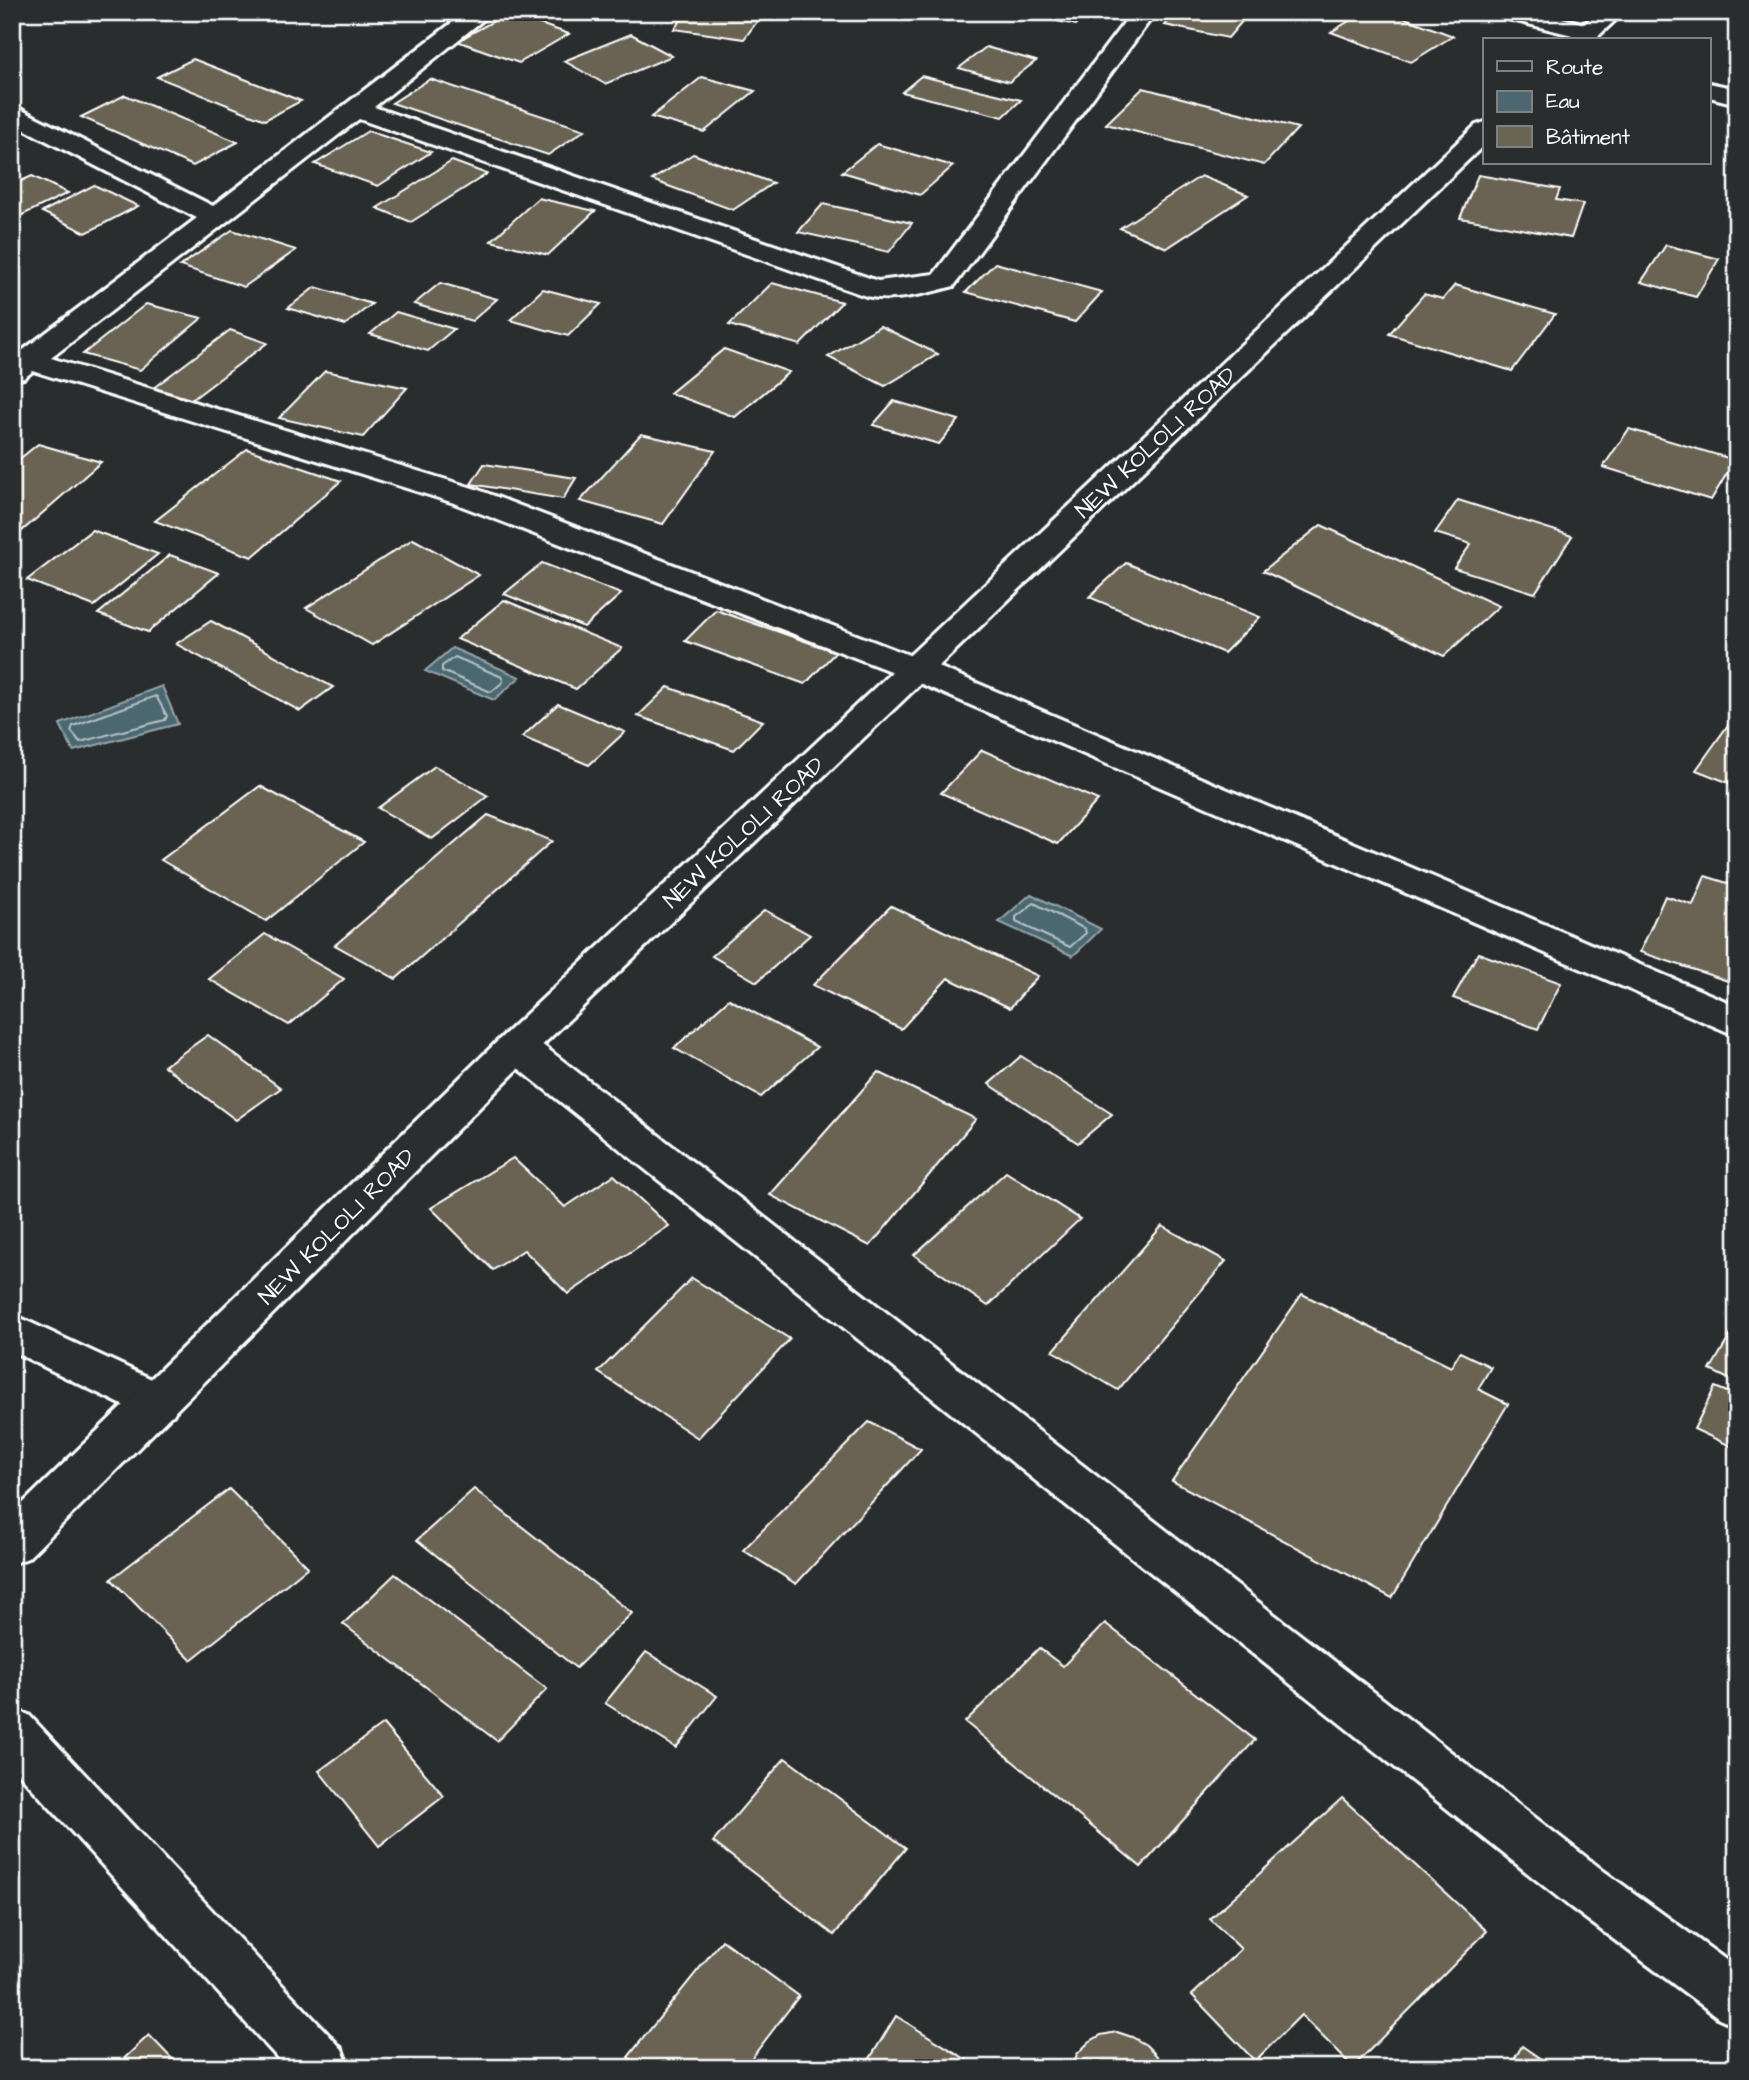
<svg xmlns="http://www.w3.org/2000/svg" width="1749" height="2080" font-family="'Architects Daughter',sans-serif">
<style>
.water{fill:#4c6771;stroke:#94a4aa;stroke-width:2}
.lines{fill:none;stroke-linecap:round;stroke-linejoin:round}
.shore{stroke:#b7c2c6;stroke-width:2}
.building{fill:#6a6453;stroke:#fff;stroke-width:2}
.street-casing{stroke:#fff;stroke-width:6}
.secondary-casing{stroke:#fff;stroke-width:6}
.street{fill:#2a2d2e;fill-rule:evenodd}
.secondary{fill:#2a2d2e;fill-rule:evenodd}
.labels{text-anchor:middle;stroke-width:5;stroke-linejoin:round;paint-order:stroke}
.street-label{font-size:23px;fill:#fff;stroke:#2a2d2e}
</style>
<rect width="100%" height="100%" fill="#2a2d2e"/>
<filter id="ink" filterUnits="userSpaceOnUse"><feTurbulence type="fractalNoise" baseFrequency=".0143" numOctaves="2"/><feDisplacementMap in="SourceGraphic" scale="14" xChannelSelector="R" yChannelSelector="G"/><feConvolveMatrix kernelMatrix="1 2 1 2 8 2 1 2 1" color-interpolation-filters="sRGB"/></filter>
<g filter="url(#ink)">
<g class="water">
<polygon points="452,648 520,677 494,700 425,671"/>
<polygon points="162,686 178,724 73,751 60,724"/>
<polygon points="1031,894 1101,929 1073,956 999,922"/>
</g>
<g class="lines">
<g class="shore">
<polygon points="455,657 502,677 503,682 491,692 442,671 442,666"/>
<polygon points="156,696 167,716 165,720 80,742 71,731 73,726"/>
<polygon points="1034,903 1085,929 1086,933 1070,947 1016,922 1016,917"/>
</g>
</g>
<g class="building">
<polygon points="584,12 622,12 609,20"/>
<polygon points="687,12 707,12 759,19 744,39 674,29"/>
<polygon points="884,12 943,12 939,19"/>
<polygon points="1012,12 1087,12 1076,25"/>
<polygon points="1176,12 1250,12 1228,38 1165,25"/>
<polygon points="1364,12 1389,12 1453,36 1411,62 1331,32"/>
<polygon points="508,13 569,34 519,63 457,41"/>
<polygon points="631,34 672,56 605,84 564,61"/>
<polygon points="986,47 1036,61 1009,82 959,68"/>
<polygon points="193,59 301,101 265,120 157,77"/>
<polygon points="921,76 1021,100 1003,117 902,92"/>
<polygon points="702,77 755,91 704,132 651,117"/>
<polygon points="430,79 585,130 548,155 392,103"/>
<polygon points="1143,88 1298,128 1264,165 1106,124"/>
<polygon points="125,95 238,142 193,166 81,117"/>
<polygon points="368,131 431,152 378,186 315,164"/>
<polygon points="877,144 953,166 920,195 842,172"/>
<polygon points="693,154 773,183 733,210 652,180"/>
<polygon points="452,161 487,174 411,222 377,208"/>
<polygon points="1478,175 1560,189 1556,200 1583,204 1571,238 1460,218"/>
<polygon points="32,176 68,193 12,220 12,185"/>
<polygon points="1201,176 1248,195 1167,248 1120,228"/>
<polygon points="94,185 138,206 86,233 42,212"/>
<polygon points="538,198 595,211 548,255 491,241"/>
<polygon points="823,204 912,223 889,252 798,232"/>
<polygon points="232,230 296,250 244,287 180,266"/>
<polygon points="1666,245 1719,259 1696,297 1641,282"/>
<polygon points="995,263 1102,292 1075,322 966,292"/>
<polygon points="440,283 497,299 472,321 414,304"/>
<polygon points="772,283 842,302 800,345 729,325"/>
<polygon points="1455,285 1555,314 1512,371 1389,334 1424,294 1443,299"/>
<polygon points="315,287 372,304 345,325 288,308"/>
<polygon points="543,289 601,304 568,336 510,320"/>
<polygon points="146,304 202,318 140,370 83,354"/>
<polygon points="396,312 454,329 428,351 370,334"/>
<polygon points="880,326 938,354 885,386 828,357"/>
<polygon points="230,330 267,343 189,402 148,392"/>
<polygon points="724,349 789,372 735,417 670,393"/>
<polygon points="325,371 407,388 363,437 279,418"/>
<polygon points="894,401 959,420 939,444 873,425"/>
<polygon points="1629,429 1735,460 1711,500 1603,467"/>
<polygon points="641,434 715,451 663,524 580,501"/>
<polygon points="38,444 101,462 15,537 12,536 12,465"/>
<polygon points="247,449 341,481 252,557 155,521"/>
<polygon points="484,464 576,478 563,499 471,484"/>
<polygon points="1458,500 1572,536 1535,593 1454,568 1471,544 1435,533"/>
<polygon points="1321,525 1499,606 1444,656 1263,571"/>
<polygon points="92,530 158,554 94,606 27,580"/>
<polygon points="413,539 479,575 372,645 306,608"/>
<polygon points="170,555 219,573 148,632 98,614"/>
<polygon points="542,563 621,594 584,627 504,594"/>
<polygon points="1126,563 1260,617 1224,653 1089,597"/>
<polygon points="504,600 622,648 576,689 457,639"/>
<polygon points="716,610 836,652 805,684 685,641"/>
<polygon points="211,621 333,687 300,711 176,644"/>
<polygon points="668,687 763,721 734,750 638,716"/>
<polygon points="558,704 625,732 589,765 522,737"/>
<polygon points="1733,718 1737,719 1737,786 1696,770"/>
<polygon points="982,750 1098,800 1058,844 941,793"/>
<polygon points="435,766 488,796 432,839 378,808"/>
<polygon points="260,786 364,842 266,921 161,860"/>
<polygon points="488,815 552,841 396,979 335,945"/>
<polygon points="1705,876 1737,886 1737,984 1640,952 1665,896 1693,905"/>
<polygon points="891,906 1038,976 1010,1008 948,978 901,1029 813,985"/>
<polygon points="765,910 810,935 757,982 712,956"/>
<polygon points="265,934 344,979 289,1025 209,979"/>
<polygon points="1478,953 1561,983 1538,1029 1453,998"/>
<polygon points="729,999 817,1047 761,1097 674,1048"/>
<polygon points="208,1035 281,1088 236,1120 164,1066"/>
<polygon points="1021,1056 1112,1114 1078,1143 989,1084"/>
<polygon points="878,1072 976,1119 870,1246 770,1195"/>
<polygon points="513,1158 565,1207 614,1175 669,1226 568,1294 524,1250 493,1270 431,1208"/>
<polygon points="1006,1172 1080,1219 988,1306 914,1255"/>
<polygon points="1162,1226 1226,1261 1118,1390 1053,1351"/>
<polygon points="692,1278 790,1339 698,1438 598,1372"/>
<polygon points="1302,1294 1451,1367 1460,1352 1491,1367 1478,1389 1508,1404 1392,1598 1172,1481"/>
<polygon points="1737,1324 1737,1383 1710,1370"/>
<polygon points="1715,1387 1737,1396 1737,1449 1694,1429"/>
<polygon points="869,1422 921,1449 796,1584 743,1550"/>
<polygon points="229,1489 308,1567 191,1660 111,1579"/>
<polygon points="474,1489 632,1613 576,1668 417,1540"/>
<polygon points="395,1574 547,1689 497,1741 343,1624"/>
<polygon points="1105,1623 1255,1740 1141,1867 965,1722 1039,1648 1063,1666"/>
<polygon points="646,1652 717,1696 676,1748 605,1703"/>
<polygon points="383,1724 444,1796 379,1846 319,1771"/>
<polygon points="785,1758 906,1848 834,1935 713,1842"/>
<polygon points="1342,1798 1487,1931 1353,2067 1301,2015 1255,2061 1192,1995 1241,1949 1210,1919"/>
<polygon points="722,1940 799,1996 744,2068 641,2068 628,2057"/>
<polygon points="896,2016 980,2068 864,2068"/>
<polygon points="1117,2032 1132,2037 1146,2045 1157,2056 1162,2068 1072,2068 1077,2054 1089,2042 1101,2035"/>
<polygon points="149,2035 181,2068 114,2068"/>
<polygon points="1522,2046 1554,2068 1509,2068"/>
</g>
<g class="lines">
<g class="street-casing">
<g id="street">
<path d="M 466,12 L 493,12 L 374,107 L 878,281 L 934,274 L 1132,12 L 1156,12 L 954,286 C 927,293 894,303 866,296 L 359,119 L 51,358 L 476,489 L 927,662 L 1737,1006 L 1737,1036 L 903,676 L 454,503 L 33,371 L 24,378 L 12,380 L 12,359 L 18,354 L 197,218 L 12,123 L 12,105 L 213,206 Z"/>
<polygon points="1496,12 1538,12 1597,27 1600,32 1597,37 1588,39 1500,17"/>
<polygon points="1709,83 1737,89 1737,104 1709,97"/>
<polygon points="517,1032 531,1036 1605,1872 1737,1968 1737,2026 1719,2018 1569,1906 503,1056 498,1046 503,1036"/>
<polygon points="12,1314 173,1389 180,1402 173,1415 158,1420 143,1415 12,1351"/>
<polygon points="12,1709 29,1715 342,2049 349,2068 287,2068 12,1766"/>
</g>
</g>
<g class="secondary-casing">
<g id="secondary">
<polygon points="1597,12 1624,12 1594,40 1568,40"/>
<polygon points="1485,122 1485,144 531,1056 28,1558 12,1564 12,1514 503,1036 1476,125"/>
</g>
</g>
<use href="#street" class="street"/>
<use href="#secondary" class="secondary"/>
</g>
</g>
<g class="labels">
<g class="street-label">
<text transform="translate(1155 442) rotate(-43)" y="8">NEW KOLOLI ROAD</text>
<text transform="translate(743 832) rotate(-43)" y="8">NEW KOLOLI ROAD</text>
<text transform="translate(336 1226) rotate(-45)" y="8">NEW KOLOLI ROAD</text>
</g>
</g>
<rect width="1749" height="2080" fill="none" stroke="#2a2d2e" stroke-width="42"/>
<rect x="21" y="21" width="1707" height="2038" fill="none" stroke="#fff" stroke-width="2.5" filter="url(#ink)"/>
<rect x="1483" y="38" width="228" height="126" fill="#2a2d2e" stroke="#7f8182" stroke-width="2"/>
<rect x="1497" y="61" width="35" height="10" fill="#2a2d2e" stroke="#7f8182" stroke-width="2"/>
<text x="1546" y="74" font-size="21" fill="#ffffff">Route</text>
<rect x="1497" y="91" width="35" height="21" fill="#4c6771" stroke="#7f8182" stroke-width="2"/>
<text x="1546" y="108" font-size="21" fill="#ffffff">Eau</text>
<rect x="1497" y="126" width="35" height="21" fill="#6a6453" stroke="#7f8182" stroke-width="2"/>
<text x="1546" y="144" font-size="21" fill="#ffffff">Bâtiment</text>
</svg>
